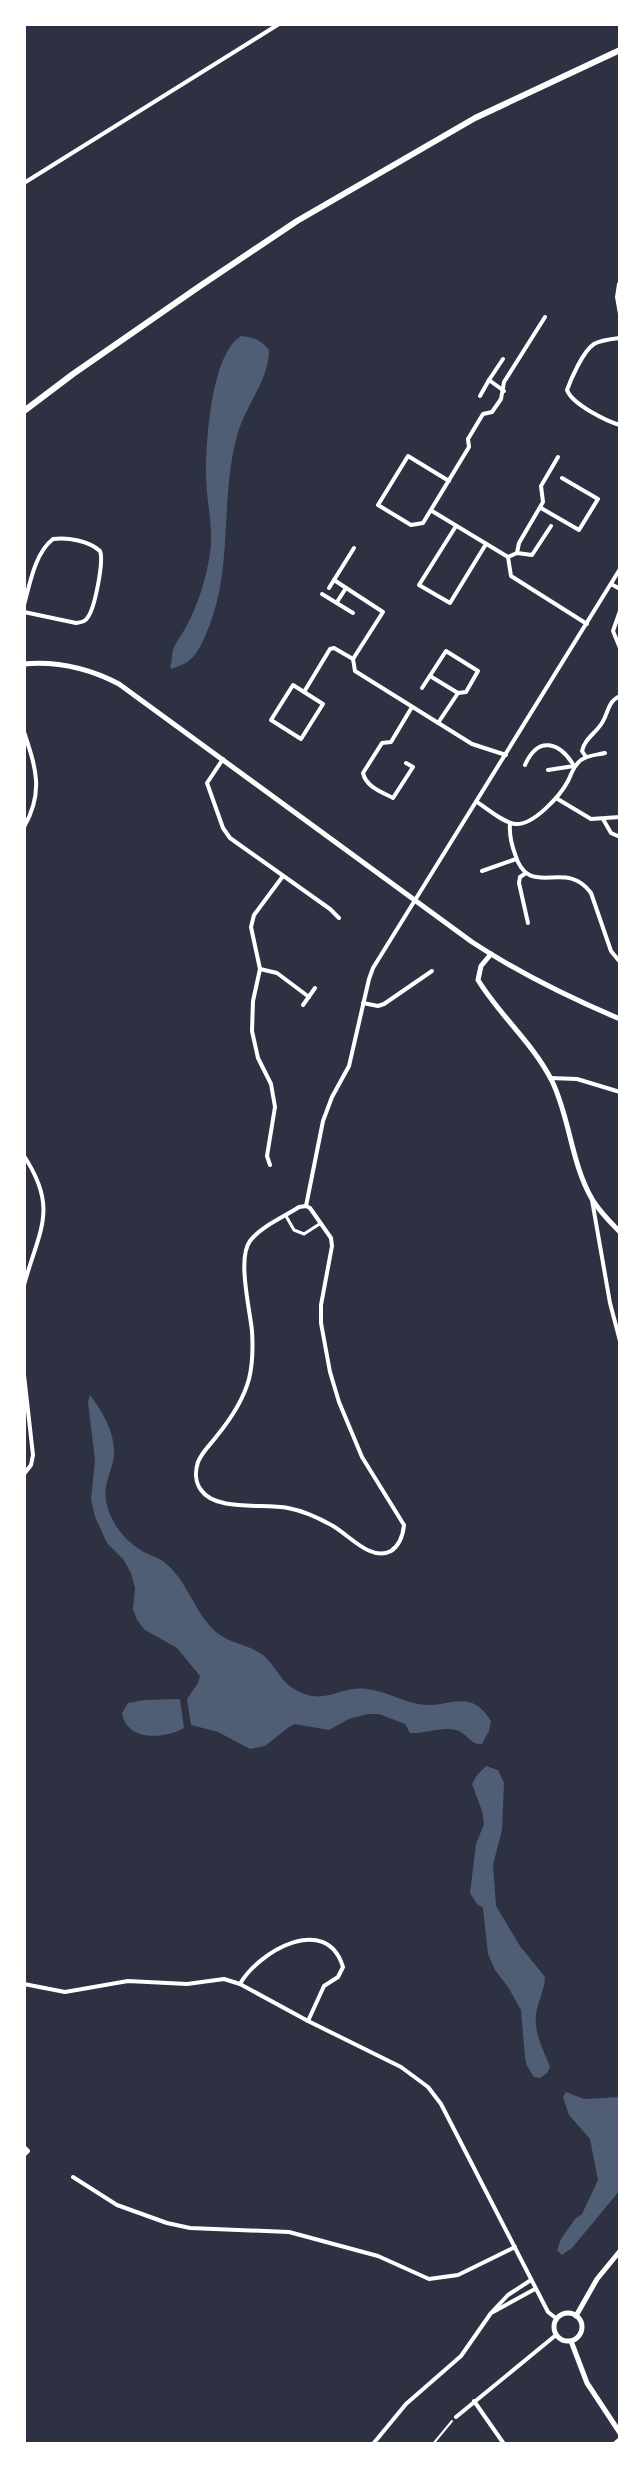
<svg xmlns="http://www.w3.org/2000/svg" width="644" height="2468" font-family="'Roboto Condensed',sans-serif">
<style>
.water{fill:#4f5d75}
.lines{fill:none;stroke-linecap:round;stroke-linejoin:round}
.path{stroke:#fff;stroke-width:2}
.pedestrian{stroke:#fff;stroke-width:3}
.minor{stroke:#fff;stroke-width:4}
.tertiary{stroke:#fff;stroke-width:5}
.secondary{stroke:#fff;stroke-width:6}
</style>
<rect width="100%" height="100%" fill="#2d3142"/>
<g class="water">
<path d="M 241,336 C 253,337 261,340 269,350 C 269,381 245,405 237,436 C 220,498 233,564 210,624 C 205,636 201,648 193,657 C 187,664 180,665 172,669 L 170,667 C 173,661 171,656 173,650 C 176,641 184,632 188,623 C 199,602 206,578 210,554 C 214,527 206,501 206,475 C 206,442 211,354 241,336 Z"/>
<path d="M 90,1395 C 104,1414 118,1437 113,1462 C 108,1479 102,1491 108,1509 C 114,1527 126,1541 142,1551 C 149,1555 158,1557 164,1562 C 185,1578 193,1607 210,1626 C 225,1644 247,1643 263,1655 C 274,1664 280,1679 291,1687 C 324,1709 337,1685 367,1689 C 388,1691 405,1704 426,1705 C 440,1706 454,1699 468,1702 C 479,1704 485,1712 491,1721 L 489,1731 L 482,1744 C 471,1745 469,1736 459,1731 C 444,1725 426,1734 410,1733 L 405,1724 L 379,1714 L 368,1714 L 349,1719 L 329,1730 L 295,1724 L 289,1727 L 265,1746 L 250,1749 L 218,1732 L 191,1725 L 187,1699 L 198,1683 L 200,1676 L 177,1648 L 145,1630 L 137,1620 L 133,1609 L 135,1588 L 131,1573 L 123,1559 L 107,1543 L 95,1517 L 91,1499 L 95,1460 L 88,1402 Z"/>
<path d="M 180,1699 L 184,1728 C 164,1739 127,1742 122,1713 L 128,1703 L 144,1700 Z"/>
<path d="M 486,1766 L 498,1770 L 504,1783 L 502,1830 L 493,1865 L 496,1906 L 520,1946 L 545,1977 C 545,1990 537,2002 536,2016 C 534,2034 544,2051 550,2067 L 547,2073 L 540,2078 L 534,2077 L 527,2066 L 525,2058 L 521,2010 L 508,1987 L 495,1970 L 488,1954 L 483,1908 L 477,1904 L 470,1893 L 476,1844 L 484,1824 L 482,1811 L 472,1784 L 477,1775 Z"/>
<polygon points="566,2092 584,2099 620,2097 620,2190 572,2248 562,2255 557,2250 561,2239 575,2219 582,2214 598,2180 590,2139 569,2115 563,2097"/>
</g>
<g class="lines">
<polyline class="path" points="433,2444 452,2421"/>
<polyline class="pedestrian" points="286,1216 294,1230 304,1234 321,1223"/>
<g class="minor">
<polyline points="24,183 279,24"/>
<polyline points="619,284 617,297 620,314"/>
<path d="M 620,338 C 612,339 601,340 594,344 C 583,351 571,379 567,390 C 572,404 606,421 620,425"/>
<polyline points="489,380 503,359"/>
<polyline points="480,396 489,380 504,391"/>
<polyline points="449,481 408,456 378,505 411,525 423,523 469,447 468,439 483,414 492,412 501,399 504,382 545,317"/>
<polyline points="541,508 579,530 598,499 562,478"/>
<polyline points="432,511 508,557"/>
<polyline points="456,526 419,585 450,603 486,544"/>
<polyline points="517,553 519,543 543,502 541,486 558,457"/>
<polyline points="508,557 511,576 587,624"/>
<polyline points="508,557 517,553 532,555 551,526"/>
<polyline points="334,580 383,612 353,659"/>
<polyline points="611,584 620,589"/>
<polyline points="329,588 354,548"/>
<polyline points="322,594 353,613"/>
<polyline points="337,602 346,588"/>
<path d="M 24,605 C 30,583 35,553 53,539 C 68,537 89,541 100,551 C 104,561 95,607 88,617 C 85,622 82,622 76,623 L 24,612"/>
<polyline points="620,611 613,631 620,648"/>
<polyline points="353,659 355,671 472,744 506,755"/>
<polyline points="430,676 458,693"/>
<polygon points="293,685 323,704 301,739 271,720"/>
<polyline points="422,688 446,651 478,671 466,692 458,693 438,723"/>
<polyline points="304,692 330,649 334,648 353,659"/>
<path d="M 24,732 C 36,768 44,792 24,827"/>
<path d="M 586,757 L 582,751 C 585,738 595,734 602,723 C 609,712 607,702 620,696"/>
<polyline points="223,759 207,783 223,828 230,838 330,909 339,918"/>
<path d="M 406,763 L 413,767 L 393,798 C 382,792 366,787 363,773 L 382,743 L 391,742 L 412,707"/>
<path d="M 525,765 C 538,735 560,742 574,766 L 548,770"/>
<polyline points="556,798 591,819 620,817"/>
<path d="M 477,802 C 488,809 502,822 515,824 C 533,826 560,796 568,781 C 572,773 573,766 581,760 C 588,755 597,755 605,753"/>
<polyline points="603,819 611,833 620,837"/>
<path d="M 510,823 C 509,834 511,843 515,854 C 529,901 565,857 591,893 L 611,951 L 620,962"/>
<polyline points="482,871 516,859"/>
<polyline points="526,873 520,877 519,883 528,923"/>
<polyline points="260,969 277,973 309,997"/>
<polyline points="363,1003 378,1006 384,1004 432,971"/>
<polyline points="303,1005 315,988"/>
<polyline points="550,1078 577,1079 620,1092"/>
<path d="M 24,1156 C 59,1209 39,1230 24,1285"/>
<polyline points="270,1165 267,1156 275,1107 271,1084 258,1058 252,1031 253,1001 260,969 251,927 254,915 283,876"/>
<polyline points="592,1200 610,1303 620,1341"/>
<path d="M 306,1206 L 310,1208 L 331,1238 L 332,1246 L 321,1305 L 321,1323 L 330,1372 L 339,1402 L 362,1457 L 404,1525 C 403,1535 400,1545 391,1551 C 371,1562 349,1535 333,1526 C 319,1518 304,1511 288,1508 C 264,1503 216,1512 201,1490 C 195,1482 195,1471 198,1462 C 202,1452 210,1445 216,1437 C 230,1420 243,1401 249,1379 C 253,1363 253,1347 252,1331 C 250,1310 237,1258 250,1241 C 260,1227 284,1217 299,1207 Z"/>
<polyline points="306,1206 323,1121 332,1097 349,1066 369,979 373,968 620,569"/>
<polyline points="24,1291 24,1301"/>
<polyline points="24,1375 33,1455 31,1465 24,1474"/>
<polyline points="24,1984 65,1992 128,1981 187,1984 224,1979 240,1984 308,2021 401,2067 428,2087 441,2104 548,2312 557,2319"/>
<path d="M 240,1984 C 258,1952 326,1912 343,1967 L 338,1977 L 324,1986 L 308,2021"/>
<polyline points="24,2147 28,2151 24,2155"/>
<polyline points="73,2177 117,2205 167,2223 190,2228 289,2232 378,2256 429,2279 458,2275 515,2247"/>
<polyline points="493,2312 535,2289"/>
<polyline points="474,2401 504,2444"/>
<polyline points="456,2417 556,2335"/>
<polyline points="373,2444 406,2404 461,2356 491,2313 508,2295 531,2280"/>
<polyline points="614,2444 620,2439"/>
</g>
<g class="tertiary">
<path d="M 24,664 C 58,661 88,668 119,684 L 472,942 C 519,973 568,997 620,1019"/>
<path d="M 491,954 L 481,966 L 478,980 C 500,1016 533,1043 552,1081 C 570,1118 571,1163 592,1199 C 599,1211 610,1222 620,1232"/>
<circle cx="568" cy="2327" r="14"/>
<polyline points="576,2316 597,2279 620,2251"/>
<polyline points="571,2341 587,2383 620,2433"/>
</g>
<polyline class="secondary" points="24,411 73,374 200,286 297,221 475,118 620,50"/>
</g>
<rect width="644" height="2468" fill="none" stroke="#ffffff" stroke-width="52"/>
</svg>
